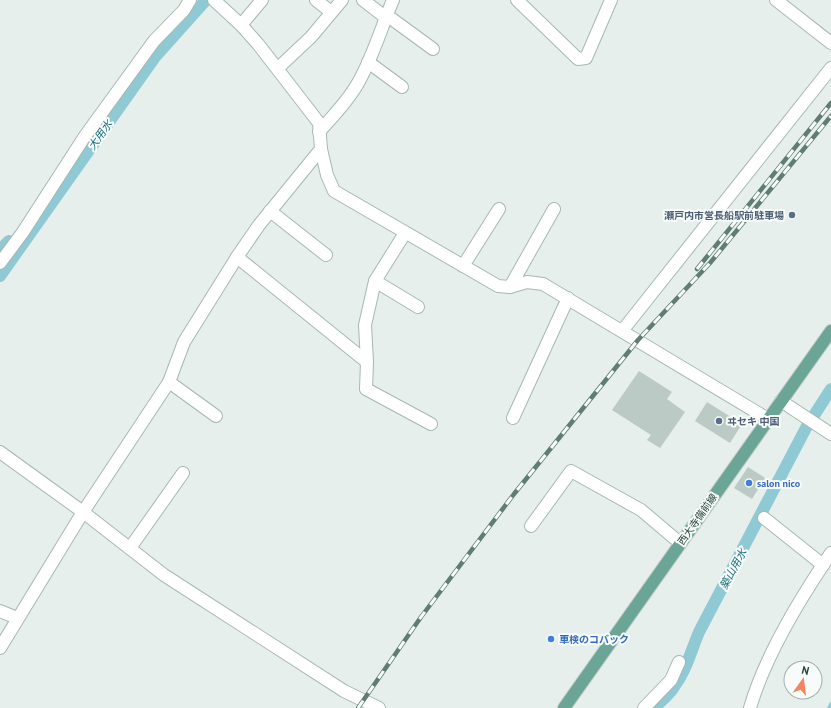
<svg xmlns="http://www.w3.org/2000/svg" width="831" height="708" font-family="'PT Sans','Noto Sans JP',sans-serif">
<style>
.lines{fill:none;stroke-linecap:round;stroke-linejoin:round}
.stream{stroke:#8ec9d4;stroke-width:3.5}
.canal{stroke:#8ec9d4;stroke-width:12}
.building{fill:#bbcac4}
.minor-casing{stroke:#a8b8b2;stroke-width:14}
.primary-casing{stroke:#c2cac8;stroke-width:14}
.minor{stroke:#fff;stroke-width:12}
.primary{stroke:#6aa596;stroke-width:12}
.rail-casing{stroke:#5f7d75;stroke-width:4.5}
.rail{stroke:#f7fbf9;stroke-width:3;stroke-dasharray:9;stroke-linecap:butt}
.service-dot{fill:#5c6f8a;stroke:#f7fbf9;stroke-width:1.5}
.shop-dot{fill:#3f7fe0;stroke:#f7fbf9;stroke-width:1.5}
.labels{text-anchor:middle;stroke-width:4;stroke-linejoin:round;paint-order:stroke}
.service-label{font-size:10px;font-weight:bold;fill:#4e5e75;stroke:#f7fbf9;text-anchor:end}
.shop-label{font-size:10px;font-weight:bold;fill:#366cbe;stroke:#f7fbf9;text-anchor:start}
.street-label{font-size:10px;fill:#24423a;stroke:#f7fbf9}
.water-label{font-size:11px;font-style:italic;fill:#1c6f80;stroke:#f7fbf9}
</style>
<rect width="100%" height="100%" fill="#e6efeb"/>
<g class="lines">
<polyline class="stream" points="829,708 831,704"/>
<g class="canal">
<polyline points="0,250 9,241"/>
<polyline points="0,276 155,57 206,0"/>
<polyline points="813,417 831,389"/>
<path d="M 654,708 C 661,701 669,695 674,687 C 686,671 691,651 699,632 L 807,426"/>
</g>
</g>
<g class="building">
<polygon points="639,371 672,392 667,399 685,412 660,448 647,440 651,435 612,410"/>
<polygon points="707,402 742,424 730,443 695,421"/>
<polygon points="748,467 765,478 752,499 734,488"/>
</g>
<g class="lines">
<g class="minor-casing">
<g id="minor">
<polyline points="316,0 331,12"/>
<polyline points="363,0 385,17 392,19 433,49"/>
<polyline points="517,0 578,59 586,58 611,0"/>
<polyline points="776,0 831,43"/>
<polyline points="241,25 262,0"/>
<polyline points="368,62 402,87"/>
<polyline points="278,68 311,37 342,0"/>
<path d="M 319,132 C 333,116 348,101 358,83 C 373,57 381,28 393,0"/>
<polyline points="321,149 327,175 334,191 498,286 510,287 527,282 543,284 768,419"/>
<polyline points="270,211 326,255"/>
<polyline points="405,233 375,281 365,325 367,362 366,389 431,424"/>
<polyline points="237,257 367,362"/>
<polyline points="0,263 23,232 85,136 154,41 184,10 190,0"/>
<polyline points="463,266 499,209"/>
<polyline points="375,281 418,307"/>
<polyline points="510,287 554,209"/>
<polyline points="622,331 831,68"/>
<polyline points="169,382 216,416"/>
<polyline points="781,401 831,434"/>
<polyline points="513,418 568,298"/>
<polyline points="0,452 83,512 164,575 344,691 379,708"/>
<polyline points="764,518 823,565"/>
<polyline points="531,526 571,471 641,510 680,543"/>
<polyline points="130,548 183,473"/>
<polyline points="0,611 17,618"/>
<polyline points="0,648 83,512 169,382 184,342 237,257 259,225 321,149 319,123 258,44 241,25 214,0"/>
<polyline points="644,708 671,680 679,662"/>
<path d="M 750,708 C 765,656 801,597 831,553"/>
</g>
</g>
<g class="primary-casing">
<polyline id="primary" points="564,708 831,331"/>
</g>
<use href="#minor" class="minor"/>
<use href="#primary" class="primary"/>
<g class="rail-casing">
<g id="rail">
<polyline points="697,269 831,103"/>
<polyline points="358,708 421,617 514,494 638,340 710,263 831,116"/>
</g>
</g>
<use href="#rail" class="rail"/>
</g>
<g class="service-dot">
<circle cx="792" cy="215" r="4"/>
<circle cx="719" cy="421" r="4"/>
</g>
<g class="shop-dot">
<circle cx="749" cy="483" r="4"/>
<circle cx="551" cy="639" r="4"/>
</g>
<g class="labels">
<g class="service-label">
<text x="784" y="219">瀬戸内市営長船駅前駐車場</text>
<text x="727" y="425" text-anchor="start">ヰセキ 中国</text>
</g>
<g class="shop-label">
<text x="757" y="487">salon nico</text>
<text x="559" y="643">車検のコバック</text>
</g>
<g class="street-label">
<text transform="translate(697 519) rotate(-55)" y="4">西大寺備前線</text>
</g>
<g class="water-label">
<text transform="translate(100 135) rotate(-55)" y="4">大用水</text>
<text transform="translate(733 569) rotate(-62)" y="4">築山用水</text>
</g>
</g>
<g transform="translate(803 680) rotate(14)"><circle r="19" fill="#f7fbf9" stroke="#a3b1ad"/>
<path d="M0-3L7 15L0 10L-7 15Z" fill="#f4845f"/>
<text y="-6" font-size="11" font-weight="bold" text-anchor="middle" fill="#24423a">N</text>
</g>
</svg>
